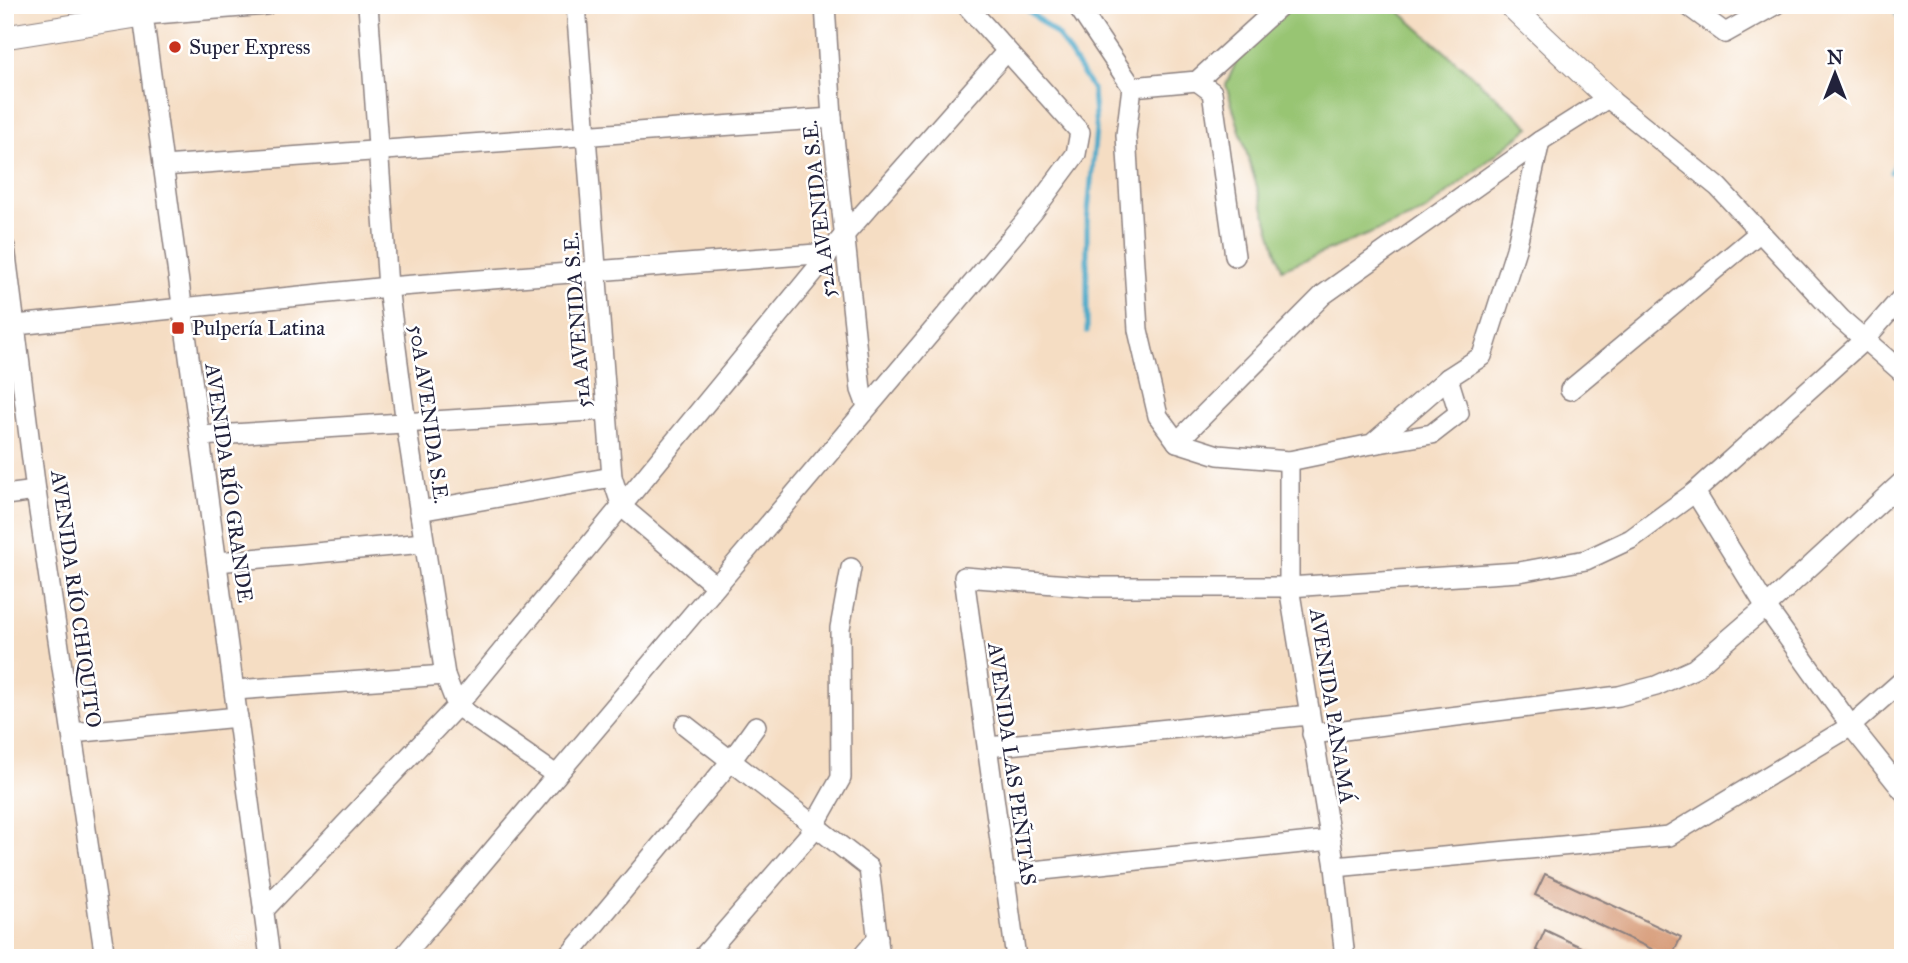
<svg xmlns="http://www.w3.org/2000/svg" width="1908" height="963" font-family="'IM FELL Great Primer',serif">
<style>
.green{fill:#98c573;stroke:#5d7457;stroke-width:2}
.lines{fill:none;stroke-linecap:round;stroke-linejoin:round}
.stream{stroke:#49a8c8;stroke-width:5}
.building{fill:#d89e7b}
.minor-casing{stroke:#8c807f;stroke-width:22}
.tertiary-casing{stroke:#8c807f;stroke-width:25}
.minor{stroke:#fff;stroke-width:19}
.tertiary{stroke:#fff;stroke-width:23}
.poi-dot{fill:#c8321e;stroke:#fff;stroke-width:2.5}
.labels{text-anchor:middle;stroke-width:5;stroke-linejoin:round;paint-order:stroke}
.poi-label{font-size:21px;fill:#22223b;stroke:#fff;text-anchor:start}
.street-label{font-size:21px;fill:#22223b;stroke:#fff}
</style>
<rect width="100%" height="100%" fill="#fff"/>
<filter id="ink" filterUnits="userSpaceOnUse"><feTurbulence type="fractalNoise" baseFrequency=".0143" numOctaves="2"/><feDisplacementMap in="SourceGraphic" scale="14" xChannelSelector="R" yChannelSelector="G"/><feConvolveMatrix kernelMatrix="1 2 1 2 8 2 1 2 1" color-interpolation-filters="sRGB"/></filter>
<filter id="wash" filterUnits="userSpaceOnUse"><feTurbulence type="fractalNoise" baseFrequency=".00686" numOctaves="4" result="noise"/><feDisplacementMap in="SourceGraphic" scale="28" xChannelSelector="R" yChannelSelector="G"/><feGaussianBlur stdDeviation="1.57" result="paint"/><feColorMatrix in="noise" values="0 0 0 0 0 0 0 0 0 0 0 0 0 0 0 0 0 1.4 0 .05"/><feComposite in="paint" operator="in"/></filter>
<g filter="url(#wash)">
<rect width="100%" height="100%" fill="#f5ddc3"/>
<polygon class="green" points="1284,5 1392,5 1530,127 1424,212 1282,269 1226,85 1245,41"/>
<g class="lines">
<g class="stream">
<polyline points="1022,5 1059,37 1093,90 1096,130 1087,222 1087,331"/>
<polyline points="1891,5 1903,23"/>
<polyline points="1891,172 1903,148"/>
</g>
</g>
<g id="blocks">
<g class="building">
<polygon points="1545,874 1681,937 1671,958 1535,895"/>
<polygon points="1545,930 1604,958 1552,958 1536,950"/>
</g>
</g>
</g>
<g filter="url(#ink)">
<use href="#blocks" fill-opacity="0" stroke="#8c807f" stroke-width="2"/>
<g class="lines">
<g class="minor-casing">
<g id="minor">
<polyline points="266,5 143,15 270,958"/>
<polyline points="368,5 388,287 406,424 445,675 457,706 556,775"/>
<polyline points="576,5 612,477 622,507 716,586"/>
<polyline points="825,5 832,118 861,390 867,406"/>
<polyline points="1077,5 1132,87 1126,135 1138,330 1158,416 1177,442 1218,455 1289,461 1372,444 1448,378 1482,356 1516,249 1540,141"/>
<polyline points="1687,5 1725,33 1775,5"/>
<polyline points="1197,81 1212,92 1235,256"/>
<polyline points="1132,87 1197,81 1281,5"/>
<polyline points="163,166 832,118"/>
<polyline points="5,247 36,491 105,958"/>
<polyline points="16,325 388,287 829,253"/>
<polyline points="1570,390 1760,232"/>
<polyline points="200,436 606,410"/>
<polyline points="1177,442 1323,295 1540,141 1608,98 1718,187 1841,319 1903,373"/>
<polyline points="1373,444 1432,434 1459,413 1448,378"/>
<polyline points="1289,461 1289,587 1335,867 1345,958"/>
<polyline points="1695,492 1766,607 1851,726 1903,791"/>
<polyline points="5,495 36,491"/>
<polyline points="419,511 612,477"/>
<polyline points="217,562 424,543"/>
<polyline points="235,690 445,675"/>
<polyline points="685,725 869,868 880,958"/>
<polyline points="72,733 238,717"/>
<polyline points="1312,734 1619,696 1656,686 1694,669 1766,607 1903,481"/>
<polyline points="988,747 1309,715"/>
<polyline points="1335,867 1669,836 1851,726 1903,680"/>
<polyline points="1004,874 1331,840"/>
<polyline points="263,911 457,706 845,234 1007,51"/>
<polyline points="402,958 1033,212 1076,154 1080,132 966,5"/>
<polyline points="567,958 731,761 756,726"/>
<polyline points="702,958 809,835 841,778 840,628 851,568"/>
<polyline points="861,958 878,938"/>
<polyline points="1016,958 964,577 1094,587 1289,587 1519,572 1586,560 1631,539 1695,492 1865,339 1903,296"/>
</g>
</g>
<g class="tertiary-casing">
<g id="tertiary">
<polyline points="1510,5 1608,98"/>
<polyline points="5,37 143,15 142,5"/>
</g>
</g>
<use href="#minor" class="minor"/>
<use href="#tertiary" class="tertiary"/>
</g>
</g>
<g class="poi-dot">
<circle cx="175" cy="47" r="7"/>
<rect x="171" y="321" width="14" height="14" rx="3.5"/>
</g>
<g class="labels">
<g class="poi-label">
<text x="189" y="54">Super Express</text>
<text x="192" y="335">Pulpería Latina</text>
</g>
<g class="street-label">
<text transform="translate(819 209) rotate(-96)" y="7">52A AVENIDA S.E.</text>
<text transform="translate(577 320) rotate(-94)" y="7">51A AVENIDA S.E.</text>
<text transform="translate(429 414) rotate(82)" y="7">50A AVENIDA S.E.</text>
<text transform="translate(229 483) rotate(82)" y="7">AVENIDA RÍO GRANDE</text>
<text transform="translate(76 599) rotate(82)" y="7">AVENIDA RÍO CHIQUITO</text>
<text transform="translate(1332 706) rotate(81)" y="7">AVENIDA PANAMÁ</text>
<text transform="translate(1012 764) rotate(82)" y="7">AVENIDA LAS PEÑITAS</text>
</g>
</g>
<rect width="1908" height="963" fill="none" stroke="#fff" stroke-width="28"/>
<g transform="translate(1835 74)" stroke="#ffffff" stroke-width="5" paint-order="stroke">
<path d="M0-5L12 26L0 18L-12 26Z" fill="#22223b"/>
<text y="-10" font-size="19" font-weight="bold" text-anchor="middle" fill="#22223b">N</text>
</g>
</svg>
